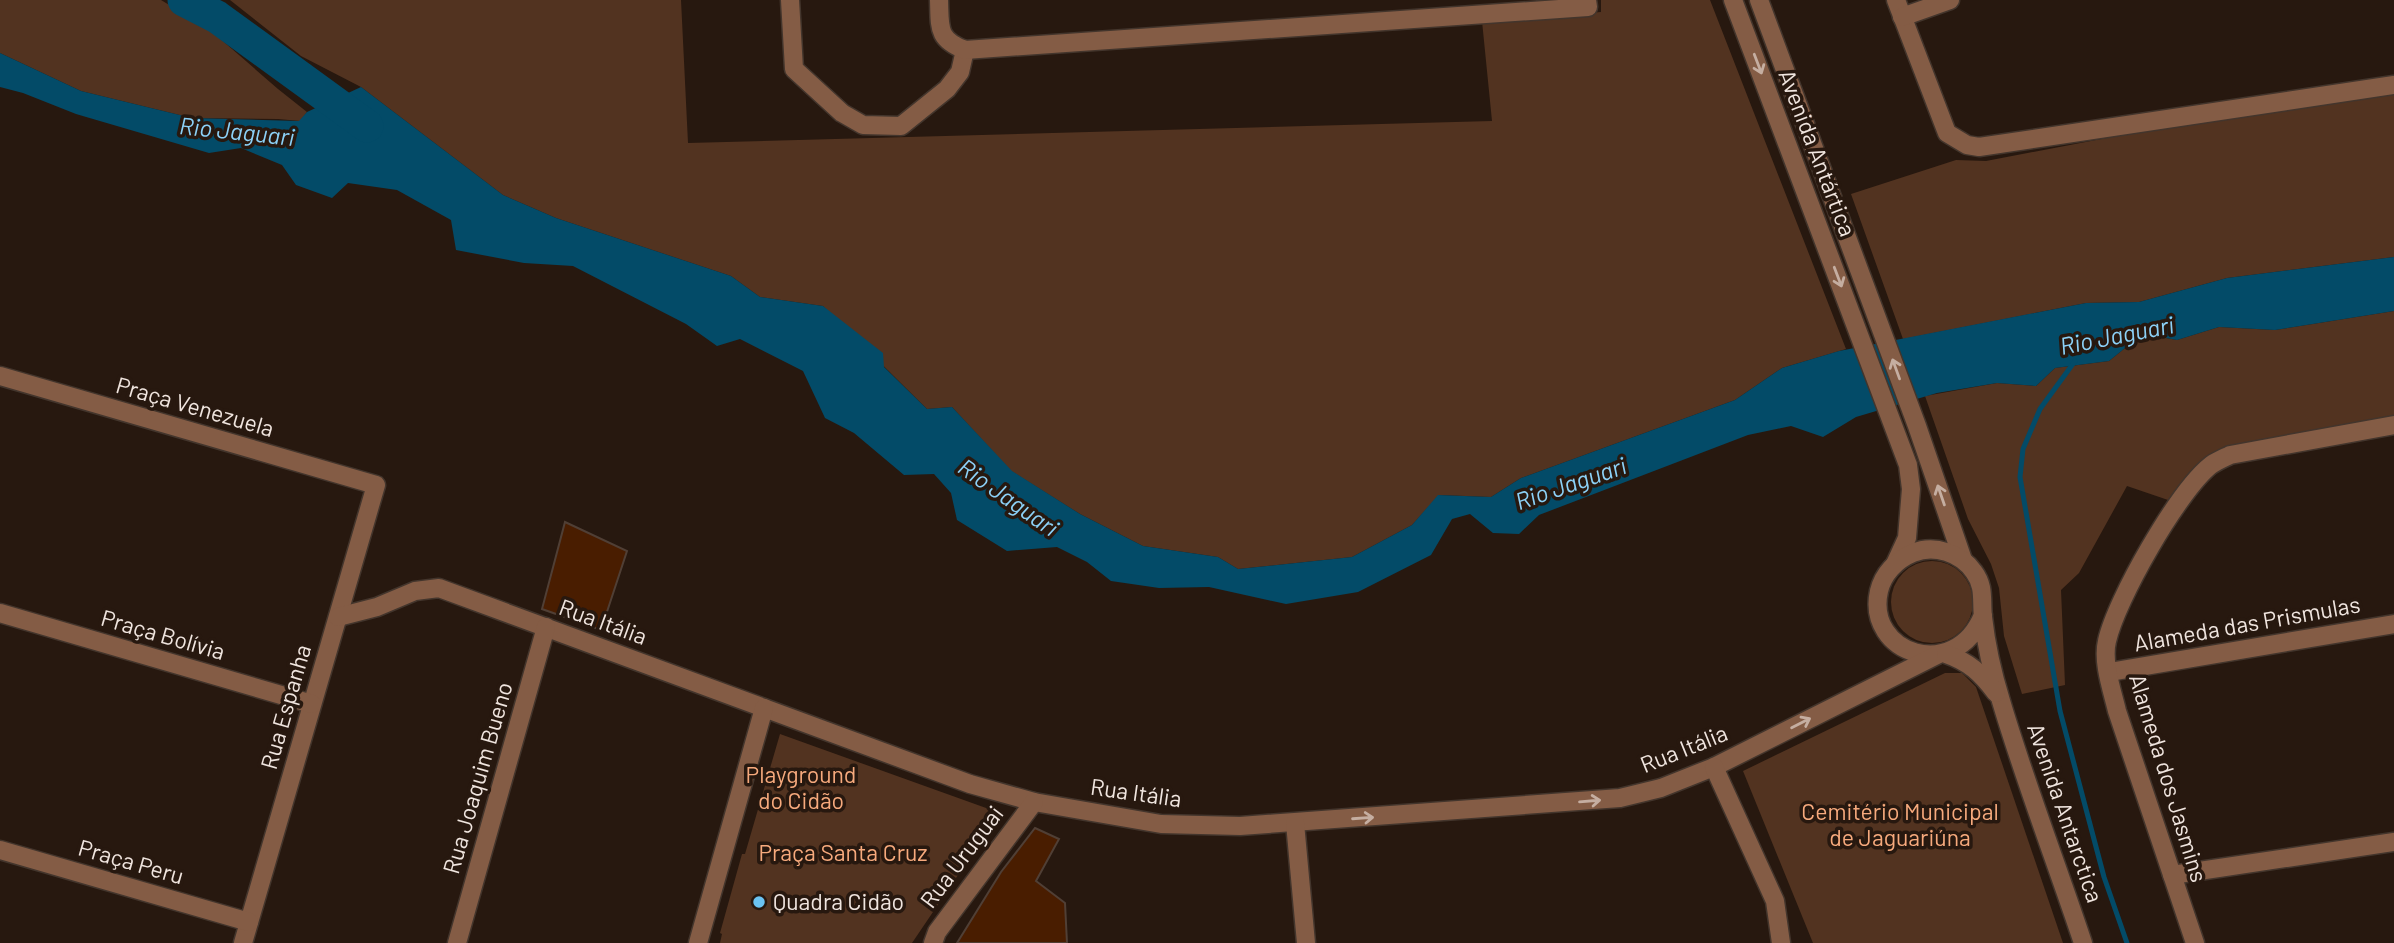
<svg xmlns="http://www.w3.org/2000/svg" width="2394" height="943" font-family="Barlow,sans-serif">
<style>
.green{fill:#523320}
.water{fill:#034b68}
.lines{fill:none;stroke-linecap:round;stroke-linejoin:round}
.stream{stroke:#034b68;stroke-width:5}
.river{stroke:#034b68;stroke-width:33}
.building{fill:#491d00;stroke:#503f35;stroke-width:2}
.minor-casing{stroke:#43352c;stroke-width:21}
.minor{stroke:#845c45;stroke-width:18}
.oneway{stroke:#c5aea1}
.poi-dot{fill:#6bc3f2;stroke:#27180f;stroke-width:2.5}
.labels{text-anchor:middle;stroke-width:7;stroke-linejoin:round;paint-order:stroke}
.street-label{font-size:23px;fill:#f0e5df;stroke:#27180f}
.park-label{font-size:23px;fill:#f7aa7d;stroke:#27180f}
.poi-label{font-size:23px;fill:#f0e5df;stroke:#27180f;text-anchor:start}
.water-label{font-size:24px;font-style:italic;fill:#8cd1f7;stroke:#27180f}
</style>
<rect width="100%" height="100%" fill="#27180f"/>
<g class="green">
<polygon points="0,0 161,0 209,29 278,89 307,112 300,121 278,119 192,118 81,91 0,53"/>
<polygon points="230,0 681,0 688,143 1492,121 1482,21 1601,12 1601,0 1710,0 1846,349 1782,368 1735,400 1521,478 1491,497 1439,495 1412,525 1352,557 1238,569 1218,557 1143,546 1080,514 1011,471 952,407 927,409 823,306 760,297 731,276 556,218 503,195 361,87 301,56"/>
<polygon points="2394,83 2394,257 2227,278 2139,302 2086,303 1903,339 1851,194 1956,160 1986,161"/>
<polygon points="2394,311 2394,418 2233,446 2171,501 2127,486 2079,573 2061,590 2065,685 2022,694 2004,636 1999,588 1991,564 1968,519 1925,396 1997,383 2036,386 2055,368 2109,361 2130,344 2155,336 2177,340 2219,327 2275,330"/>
<circle cx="1932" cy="602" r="41"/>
<polygon points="1945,673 1962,673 1976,687 2063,943 1813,943 1743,771"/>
<polygon points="780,734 1000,813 912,943 720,943 722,934 720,933 742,854 745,854"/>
</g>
<polygon class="water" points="0,53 81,91 192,118 299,121 307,112 361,87 503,195 556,218 731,276 760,297 823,306 883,353 884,367 927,409 952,407 1012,471 1080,514 1143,546 1218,557 1238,569 1352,557 1412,525 1438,495 1491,497 1521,478 1735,400 1782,368 1839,351 2086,303 2139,302 2227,278 2394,257 2394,311 2275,330 2219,327 2177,340 2155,336 2130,344 2109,361 2055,368 2036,386 1997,383 1937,393 1856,417 1823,437 1791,426 1748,435 1539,515 1519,534 1493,533 1470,514 1452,519 1431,555 1358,592 1286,604 1209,587 1159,588 1111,581 1087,562 1057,547 1007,551 957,520 951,493 934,474 904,475 854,433 825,418 803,371 740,339 717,346 686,324 573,266 524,263 456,250 451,220 397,190 348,183 332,198 296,185 282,165 241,148 209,153 76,114 23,93 0,87"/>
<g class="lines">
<polyline class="stream" points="2075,361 2040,409 2023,449 2020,477 2060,711 2104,877 2127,943"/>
<polyline class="river" points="184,0 217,17 367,126"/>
</g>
<g class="building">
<polygon points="565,522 627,551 601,630 542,609"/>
<polygon points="1035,828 1059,839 1036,881 1065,903 1067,943 957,943 1001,872"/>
</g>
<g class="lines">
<g class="minor-casing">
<g id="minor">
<polyline points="790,0 794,69 842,113 863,125 901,126 947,89 960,72 965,50"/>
<path d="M 939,0 C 940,28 937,39 965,50 L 1588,7 L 1587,0"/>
<polyline points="1733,0 1908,465 1911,489 1907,538 1895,564"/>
<polyline points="1759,0 1917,426 1963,560"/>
<polyline points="1896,0 1947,133 1967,145 1979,147 2394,85"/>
<polyline points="1902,17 1950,0"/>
<polyline points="0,376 376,485 243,943"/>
<polyline points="0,613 312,704"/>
<path d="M 1983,615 C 1955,684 1865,654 1879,591 C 1883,574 1896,560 1913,553 C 1934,544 1961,553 1974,572 C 1985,587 1981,600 1983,617 C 1986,644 1993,675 2001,701 C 2025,782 2056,862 2083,943"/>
<polyline points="338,617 377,607 415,591 439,588 970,784 1034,802 1161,824 1240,826 1620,798 1661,788 1714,767 1937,655"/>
<path d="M 1946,654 C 1969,662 1981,673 1996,693"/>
<polyline points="2109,672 2394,624"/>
<polyline points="1714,767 1775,901 1781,943"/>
<polyline points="1295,823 1306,943"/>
<polyline points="0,850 249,922"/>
<polyline points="2172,875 2394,842"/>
<polyline points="457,943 546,627"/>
<polyline points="698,943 764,708"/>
<polyline points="933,943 937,932 1034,802"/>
<path d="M 2195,943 L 2117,711 C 2112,690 2102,662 2107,641 C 2116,600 2178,491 2211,465 C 2217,461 2224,458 2230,455 L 2394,425"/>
</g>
</g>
<use href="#minor" class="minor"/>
</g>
<defs><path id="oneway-shaft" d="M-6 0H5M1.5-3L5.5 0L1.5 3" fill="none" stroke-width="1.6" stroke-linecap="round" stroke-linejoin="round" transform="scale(1.75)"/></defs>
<g class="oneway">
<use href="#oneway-shaft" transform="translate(1758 64) rotate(69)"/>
<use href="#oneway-shaft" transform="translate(1838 277) rotate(69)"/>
<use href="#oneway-shaft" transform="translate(1896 369) rotate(-110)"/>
<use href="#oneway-shaft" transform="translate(1941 495) rotate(-109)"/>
<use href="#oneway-shaft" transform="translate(1801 723) rotate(-27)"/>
<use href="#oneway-shaft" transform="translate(1590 801) rotate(-5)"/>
<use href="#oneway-shaft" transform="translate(1363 818) rotate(-4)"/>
</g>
<circle class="poi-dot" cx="759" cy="902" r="7"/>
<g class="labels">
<g class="street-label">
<text transform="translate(1817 153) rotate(69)" y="8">Avenida Antártica</text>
<text transform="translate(195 407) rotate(16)" y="8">Praça Venezuela</text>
<text transform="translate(603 622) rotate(20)" y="8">Rua Itália</text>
<text transform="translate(2247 624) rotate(-10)" y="8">Alameda das Prismulas</text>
<text transform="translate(163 635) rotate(16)" y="8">Praça Bolívia</text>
<text transform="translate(286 707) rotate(-74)" y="8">Rua Espanha</text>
<text transform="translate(1684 749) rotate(-22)" y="8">Rua Itália</text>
<text transform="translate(478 778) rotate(-74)" y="8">Rua Joaquim Bueno</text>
<text transform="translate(2168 778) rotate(73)" y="8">Alameda dos Jasmins</text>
<text transform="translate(1136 793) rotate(8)" y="8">Rua Itália</text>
<text transform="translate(2065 813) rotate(71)" y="8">Avenida Antarctica</text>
<text transform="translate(962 857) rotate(-53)" y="8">Rua Uruguai</text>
<text transform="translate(131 862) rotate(16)" y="8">Praça Peru</text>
</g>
<g class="park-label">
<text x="801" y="783">Playground<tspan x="801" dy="26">do Cidão</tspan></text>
<text x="1900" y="820">Cemitério Municipal<tspan x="1900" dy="26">de Jaguariúna</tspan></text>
<text x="843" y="861">Praça Santa Cruz</text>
</g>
<g class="poi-label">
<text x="773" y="910">Quadra Cidão</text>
</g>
<g class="water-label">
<text transform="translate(237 132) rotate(6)" y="8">Rio Jaguari</text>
<text transform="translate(2117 336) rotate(-11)" y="8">Rio Jaguari</text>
<text transform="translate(1571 484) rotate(-19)" y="8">Rio Jaguari</text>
<text transform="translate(1008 498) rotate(35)" y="8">Rio Jaguari</text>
</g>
</g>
</svg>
